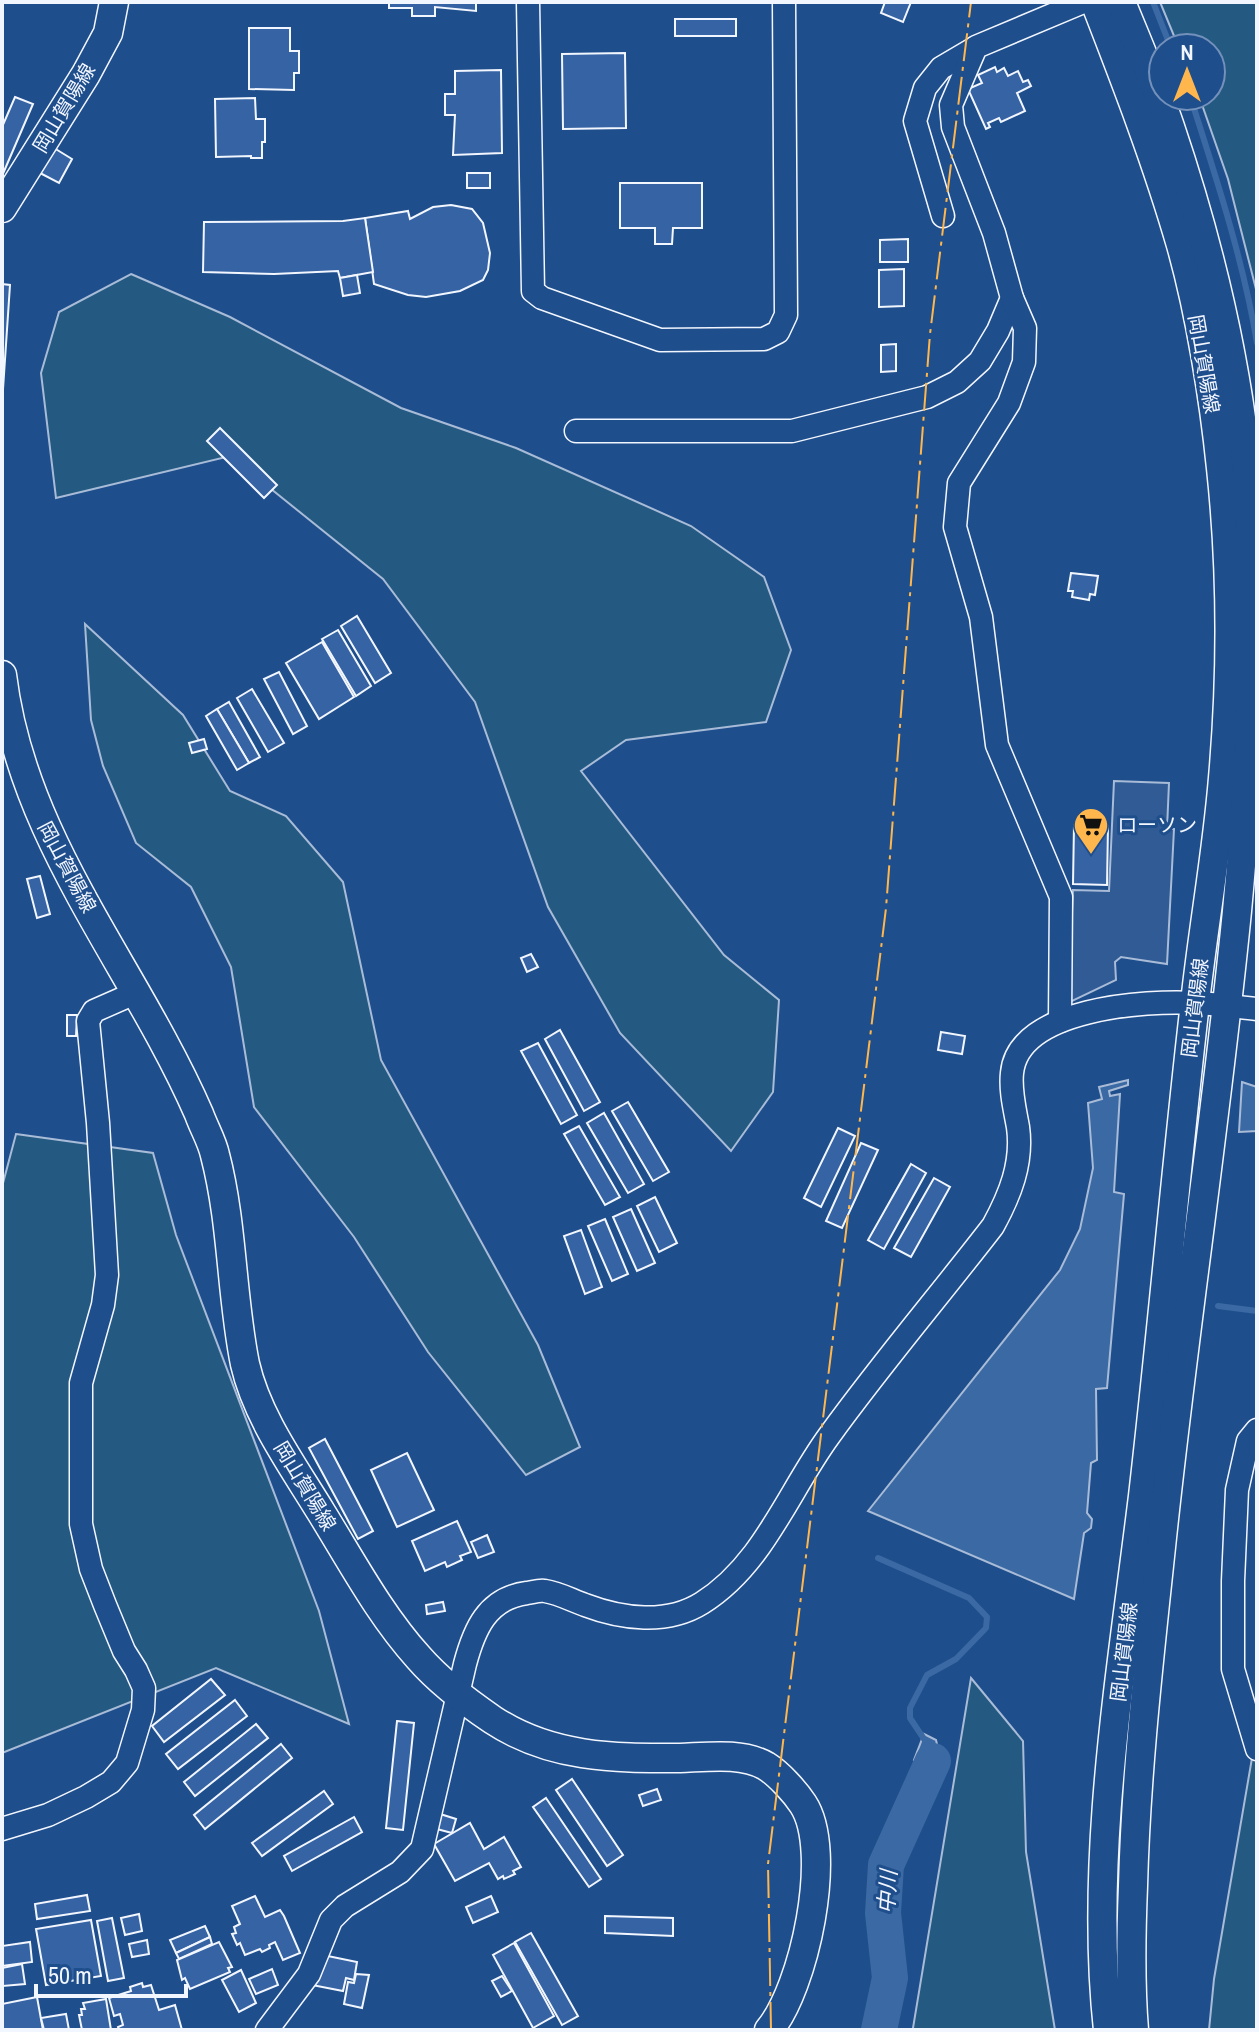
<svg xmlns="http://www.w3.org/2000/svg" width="1259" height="2032" font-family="'Archivo Narrow','Noto Sans JP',sans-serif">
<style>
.green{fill:#245a82;stroke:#a8bbd7;stroke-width:2}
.parking{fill:#305b95;stroke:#a8bbd7;stroke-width:2}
.water{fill:#3b69a3;stroke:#a8bbd7;stroke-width:2}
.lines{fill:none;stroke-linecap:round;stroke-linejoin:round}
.stream{stroke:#3b69a3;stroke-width:6}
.river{stroke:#3b69a3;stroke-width:36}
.building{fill:#3563a3;stroke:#f2f6ff;stroke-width:2}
.minor-casing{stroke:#f2f6ff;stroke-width:25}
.major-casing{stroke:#f2f6ff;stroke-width:31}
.minor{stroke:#1f4e8c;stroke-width:22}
.major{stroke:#1f4e8c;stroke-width:28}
.power{stroke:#ffb74d;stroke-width:2;stroke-dasharray:28 6 4 6;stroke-linecap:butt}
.labels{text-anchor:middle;stroke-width:6;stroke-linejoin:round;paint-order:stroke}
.street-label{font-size:20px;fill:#f2f6ff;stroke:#1f4e8c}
.poi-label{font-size:20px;fill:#f2f6ff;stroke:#1f4e8c;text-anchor:start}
.water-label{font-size:22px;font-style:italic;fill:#f2f6ff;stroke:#1f4e8c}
</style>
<rect width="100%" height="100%" fill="#1f4e8c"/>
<g class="green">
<polygon points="1160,2 1257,2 1257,293 1228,179 1199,96 1211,96 1211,48 1179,48"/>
<polygon points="131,274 230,317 401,408 516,448 691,526 764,577 791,650 766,722 626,740 581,771 724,955 779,1000 773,1092 731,1151 620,1033 548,907 475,702 383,579 230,456 56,498 41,373 59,312"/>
<polygon points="85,624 183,715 230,791 286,816 343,882 381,1060 538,1345 580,1447 526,1475 428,1352 354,1237 254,1107 231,967 191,887 136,843 103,766 91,720"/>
<polygon points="16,1134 153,1153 176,1235 319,1611 349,1724 216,1668 2,1753 2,1187"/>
<polygon points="971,1678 1023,1741 1026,1852 1055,2030 913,2030 913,2028"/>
<polygon points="1257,1729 1257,2030 1209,2030 1214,1979"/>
</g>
<polygon class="parking" points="1114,781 1169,783 1167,829 1174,829 1167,964 1121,957 1115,962 1116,980 1068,1003 1073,890 1109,891"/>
<g class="water">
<polygon points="1128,1080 1128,1085 1109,1091 1110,1096 1120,1094 1114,1192 1124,1194 1107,1388 1096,1389 1097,1460 1091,1463 1087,1513 1092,1519 1091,1528 1084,1533 1074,1599 868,1511 1060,1270 1080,1229 1093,1168 1088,1103 1102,1099 1099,1087"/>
<polygon points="1242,1082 1257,1087 1257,1131 1239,1132"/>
<polygon points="924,1734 936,1740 944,1774 914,1760"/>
</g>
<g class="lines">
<g class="stream">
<polyline points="1153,2 1171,48"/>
<path d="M 1190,96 C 1216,177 1243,259 1257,343"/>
<polyline points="1218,1306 1257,1311"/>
<polyline points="878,1558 969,1598 987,1617 986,1628 956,1659 927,1675 910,1708 910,1718 926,1742"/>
</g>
<polyline class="river" points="879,2030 890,1978 883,1913 886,1865 933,1761"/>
</g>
<g class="building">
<polygon points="389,2 476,2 476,11 435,7 435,16 412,16 412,8 389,8"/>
<polygon points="885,2 911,2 903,22 881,13"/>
<rect x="675" y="19" width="61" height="17"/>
<polygon points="249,28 290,28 290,51 299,51 299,73 294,73 294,90 249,89"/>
<polygon points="625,53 626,128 563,129 562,54"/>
<polygon points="995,67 997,72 1004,68 1008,76 1018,71 1023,82 1028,80 1031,86 1017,93 1025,111 1001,122 999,118 988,123 990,127 986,129 968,89 982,83 978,75"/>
<polygon points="501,70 502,153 453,155 455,115 445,115 445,94 455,94 455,71"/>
<polygon points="15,97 33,104 2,176 2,127"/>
<polygon points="255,98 256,119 265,119 265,142 262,142 262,158 251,158 251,156 216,157 215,99"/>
<polygon points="54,148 72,159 59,183 40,173"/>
<rect x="467" y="173" width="23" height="15"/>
<polygon points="620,183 702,183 702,228 673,228 672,244 655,244 655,228 620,228"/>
<polygon points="451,205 472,209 483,223 490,253 488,270 483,280 460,291 426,297 408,295 374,284 365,218 408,211 410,219 433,207"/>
<polygon points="365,218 373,272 340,278 338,271 274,274 203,272 204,222 343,221"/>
<polygon points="908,239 908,262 880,262 880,240"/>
<polygon points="904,269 904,306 879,307 879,270"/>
<polygon points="357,275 360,293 343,296 340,278"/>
<polygon points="2,284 10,285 2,404"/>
<polygon points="896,344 896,371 881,372 881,345"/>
<polygon points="220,428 277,485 264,498 207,441"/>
<polygon points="1071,573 1098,576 1095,595 1090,594 1089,600 1072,597 1073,591 1068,591"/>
<polygon points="357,616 391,673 375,683 341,626"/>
<polygon points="338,630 371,686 356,696 322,639"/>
<polygon points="322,642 354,697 319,719 286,663"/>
<polygon points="279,672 307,726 293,734 264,679"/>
<polygon points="252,689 284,743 268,752 237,698"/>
<polygon points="229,702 260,757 249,763 217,709"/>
<polygon points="217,709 249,763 237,770 206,716"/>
<polygon points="204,739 207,749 192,753 189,743"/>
<polygon points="1074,825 1108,826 1107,885 1073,884"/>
<polygon points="40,876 50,914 37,918 27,879"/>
<polygon points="531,954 538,967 527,972 521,958"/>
<polygon points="67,1015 77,1015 76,1036 67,1036"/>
<polygon points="560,1030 600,1102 584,1111 545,1039"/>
<polygon points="941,1032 965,1036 962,1054 938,1050"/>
<polygon points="538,1043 577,1115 561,1124 521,1051"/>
<polygon points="628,1102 669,1172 653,1181 612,1111"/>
<polygon points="604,1113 644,1184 628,1193 587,1123"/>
<polygon points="579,1126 620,1197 605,1205 564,1134"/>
<polygon points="838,1128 855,1136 821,1207 804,1198"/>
<polygon points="861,1143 878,1150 842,1228 826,1221"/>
<polygon points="911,1164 926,1173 884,1249 868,1240"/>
<polygon points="934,1178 950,1187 911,1257 894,1248"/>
<polygon points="655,1197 677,1243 659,1252 637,1206"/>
<polygon points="631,1209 655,1263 637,1271 613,1217"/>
<polygon points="605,1219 628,1274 612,1281 588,1226"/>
<polygon points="581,1230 602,1287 585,1294 564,1236"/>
<polygon points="325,1439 373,1531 358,1539 309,1448"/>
<polygon points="407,1453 434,1510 397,1527 371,1470"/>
<polygon points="457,1521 471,1552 460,1556 462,1560 447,1567 445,1562 425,1571 412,1541"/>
<polygon points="487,1535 494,1552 478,1558 471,1542"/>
<polygon points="443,1602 445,1611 427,1614 426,1605"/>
<polygon points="211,1679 225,1695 164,1742 152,1726"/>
<polygon points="235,1700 247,1716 178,1769 166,1754"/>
<polygon points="397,1721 414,1723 403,1830 386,1828"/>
<polygon points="256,1724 268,1738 195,1796 184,1782"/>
<polygon points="281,1744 292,1758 205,1829 194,1815"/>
<polygon points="572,1779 623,1855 607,1866 556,1790"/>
<polygon points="657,1789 661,1800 643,1806 639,1795"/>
<polygon points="324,1791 333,1804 262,1856 252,1843"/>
<polygon points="546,1798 601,1879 589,1887 533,1807"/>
<polygon points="437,1813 456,1819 452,1833 433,1828"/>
<polygon points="354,1817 362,1832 292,1871 284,1856"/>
<polygon points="470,1823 484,1849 504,1837 521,1867 513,1871 515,1874 504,1879 503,1876 498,1879 489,1863 455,1881 434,1844"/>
<polygon points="87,1895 90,1911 37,1919 35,1904"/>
<polygon points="255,1896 265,1917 280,1910 284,1916 300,1953 283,1960 275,1942 269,1945 270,1948 262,1952 260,1949 245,1955 240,1943 237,1945 232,1934 236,1933 234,1927 240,1924 232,1906"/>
<polygon points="491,1896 498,1912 473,1923 466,1907"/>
<polygon points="139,1914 142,1931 125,1935 121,1918"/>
<polygon points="605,1916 673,1918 673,1936 605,1933"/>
<polygon points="112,1918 124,1978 108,1981 97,1921"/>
<polygon points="91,1920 101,1976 46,1985 36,1929"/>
<polygon points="205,1926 210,1937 176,1953 170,1940"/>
<polygon points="531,1933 578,2016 562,2025 515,1942"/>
<polygon points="210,1937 212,1944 179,1959 176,1953"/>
<polygon points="147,1940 149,1954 132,1957 129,1944"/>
<polygon points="30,1942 32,1962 2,1966 2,1946"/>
<polygon points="219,1942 232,1967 228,1968 230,1972 190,1989 185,1978 182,1980 177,1960"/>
<polygon points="514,1943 554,2016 533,2028 493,1955"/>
<polygon points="318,1954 357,1962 354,1980 346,1978 343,1991 312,1985"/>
<polygon points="22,1964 25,1984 3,1986 2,1968"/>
<polygon points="272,1969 278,1985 256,1994 249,1979"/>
<polygon points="241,1970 256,2003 239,2012 222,1980"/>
<polygon points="356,1974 369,1975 362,2008 344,2004 348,1982 354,1983"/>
<polygon points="502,1976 512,1991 501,1997 492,1981"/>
<polygon points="142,1983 143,1987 151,1985 159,2010 175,2005 182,2030 119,2030 118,2027 123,2025 120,2014 114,2016 109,1998 131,1991 130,1987"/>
<polygon points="37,1997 43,2030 2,2030 2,2004"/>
<polygon points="106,1999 111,2030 82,2030 79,2015 82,2015 81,2009 85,2009 83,2003"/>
<polygon points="66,2014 69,2030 44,2030 41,2018"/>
</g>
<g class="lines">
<g class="minor-casing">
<g id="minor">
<polyline points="528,2 533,291 542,298 660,340 764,339 778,332 786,315 784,2"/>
<polyline points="943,216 915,121 925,88 941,68 975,48"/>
<polyline points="576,431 792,431 927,397 957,382 980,361 998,331 1012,298"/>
<polyline points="1060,1021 1061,897 997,745 981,617 955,527 959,483 1009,403 1024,362 1025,328 1012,298 994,233 953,127 951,105 976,47 1083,2"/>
<polyline points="1257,1430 1248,1441 1237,1490 1233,1581 1233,1669 1257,1749"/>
<polyline points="2,1829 48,1815 86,1797 111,1782 127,1763 143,1710 144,1688 136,1670 124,1651 105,1605 91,1569 81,1524 81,1383 103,1305 107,1275 98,1123 88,1021 94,1011 135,993"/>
<path d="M 267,2030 L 309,1974 L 331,1920 L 345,1906 L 400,1872 L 422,1849 L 465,1664 C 474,1630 487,1598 527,1593 C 533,1592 540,1590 545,1591 C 559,1593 573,1601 585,1605 C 622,1619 667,1625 702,1603 C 763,1565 788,1492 829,1436 C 881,1364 939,1296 993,1226 C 1010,1195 1023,1163 1018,1127 C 1015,1110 1010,1091 1012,1073 C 1018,1008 1146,1000 1196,1003 C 1217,1004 1237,1007 1257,1009"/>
</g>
</g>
<g class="major-casing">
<g id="major">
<path d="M 1095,2 C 1126,82 1157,162 1181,245 C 1200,312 1214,399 1221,468 C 1232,571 1232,675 1223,778 C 1217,853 1203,928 1195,1003 C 1176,1167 1162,1332 1143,1496 C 1122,1669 1089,1856 1108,2030"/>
<path d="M 1121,2 C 1138,44 1156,85 1170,127 C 1206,234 1234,346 1246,458 C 1259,610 1251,761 1237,911 C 1216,1124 1183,1335 1161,1547 C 1149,1660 1136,1772 1133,1886 C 1131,1934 1130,1982 1134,2030"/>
<polyline points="2,208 86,74 108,33 114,2"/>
<path d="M 2,675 C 22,841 134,965 199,1114 C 204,1128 212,1141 215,1155 C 233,1224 231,1295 245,1364 C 257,1417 293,1466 321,1512 C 352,1562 380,1615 419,1658 C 439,1681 468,1703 493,1720 C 551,1758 612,1758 680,1758 C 707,1757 742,1752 766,1766 C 779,1774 795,1792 803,1804 C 834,1851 804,1989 769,2030"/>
</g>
</g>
<use href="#minor" class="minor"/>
<use href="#major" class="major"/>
<polyline class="power" points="771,2030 768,1864 886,908 930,334 971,2"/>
</g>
<defs>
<g id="supermarket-pin" transform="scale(1.8)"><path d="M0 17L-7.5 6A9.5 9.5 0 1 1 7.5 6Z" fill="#ffb74d" stroke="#1f4e8c"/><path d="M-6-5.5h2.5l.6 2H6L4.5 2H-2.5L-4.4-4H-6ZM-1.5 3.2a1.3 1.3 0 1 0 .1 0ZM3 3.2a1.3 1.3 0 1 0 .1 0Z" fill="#111"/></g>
</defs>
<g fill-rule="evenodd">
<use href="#supermarket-pin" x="1091" y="825"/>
</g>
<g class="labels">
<g class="street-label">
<text transform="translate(64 108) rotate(-59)" y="7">岡山賀陽線</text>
<text transform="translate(1204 364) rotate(80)" y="7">岡山賀陽線</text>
<text transform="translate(67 867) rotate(62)" y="7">岡山賀陽線</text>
<text transform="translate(1195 1008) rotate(-83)" y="7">岡山賀陽線</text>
<text transform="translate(305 1486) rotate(59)" y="7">岡山賀陽線</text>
<text transform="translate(1124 1652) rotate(-83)" y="7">岡山賀陽線</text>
</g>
<g class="poi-label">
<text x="1117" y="832">ローソン</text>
</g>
<g class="water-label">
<text transform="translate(887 1892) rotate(-86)" y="8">中川</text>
</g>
</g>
<rect width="1259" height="2032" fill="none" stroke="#f2f6ff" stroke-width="8"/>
<g transform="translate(1187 72)"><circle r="38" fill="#1f4e8c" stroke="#7391ba" stroke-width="2"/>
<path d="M0-6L14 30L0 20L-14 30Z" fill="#ffb74d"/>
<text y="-12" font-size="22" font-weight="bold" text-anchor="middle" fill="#f2f6ff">N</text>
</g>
<path d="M36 1984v12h150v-12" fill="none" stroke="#f2f6ff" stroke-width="4"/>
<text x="48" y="1984" font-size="24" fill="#f2f6ff" stroke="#1f4e8c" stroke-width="6" paint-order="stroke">50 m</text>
</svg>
